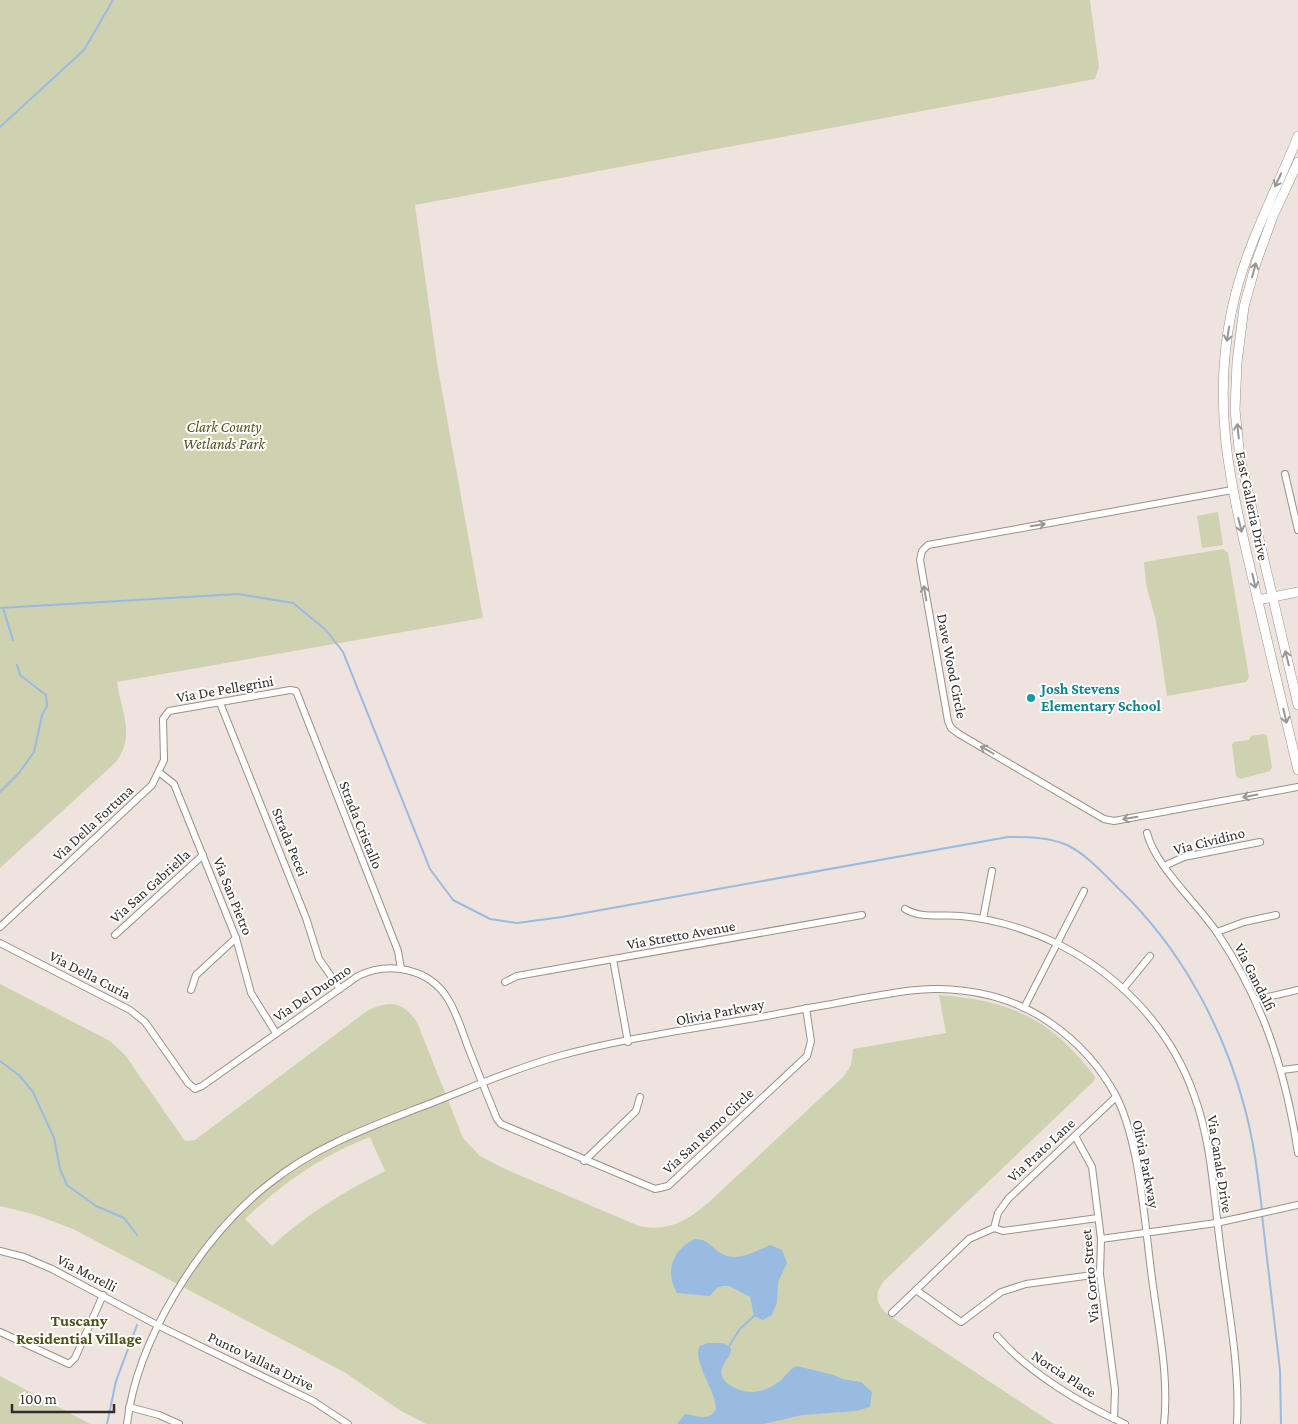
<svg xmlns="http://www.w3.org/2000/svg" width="1298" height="1424" font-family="'Crimson Pro',serif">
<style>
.green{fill:#cfd2b1;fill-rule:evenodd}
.water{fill:#99bbe2}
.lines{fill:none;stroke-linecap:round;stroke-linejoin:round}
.stream{stroke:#99bbe2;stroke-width:2}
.street-casing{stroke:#9b908b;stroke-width:8}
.secondary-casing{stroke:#9b908b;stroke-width:10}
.street{stroke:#fff;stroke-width:6}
.secondary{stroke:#fff;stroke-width:9}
.oneway{stroke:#989696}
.culture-dot{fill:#0f9aa8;stroke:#fff;stroke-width:2}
.labels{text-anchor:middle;stroke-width:4;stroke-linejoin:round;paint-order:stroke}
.park-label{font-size:15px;font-style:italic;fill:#4f531a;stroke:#fff}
.street-label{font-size:15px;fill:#322d2c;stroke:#fff}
.culture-label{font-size:15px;font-weight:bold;fill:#0d838f;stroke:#fff;text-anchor:start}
.neighbourhood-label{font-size:16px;font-weight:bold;fill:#4d5014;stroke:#fff}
</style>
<rect width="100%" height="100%" fill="#efe3de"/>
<g class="green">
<path d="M 0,0 L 1090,0 L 1099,67 L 1095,79 L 415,205 L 437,363 L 483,618 L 117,682 C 121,711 136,735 116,762 L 0,868 Z"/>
<polygon points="1218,512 1223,545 1202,548 1197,516"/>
<polygon points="1223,549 1228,553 1249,677 1246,682 1167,696 1156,621 1146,584 1144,562"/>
<polygon points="1264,734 1267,736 1272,767 1270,771 1240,779 1236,776 1232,745 1234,742 1249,740 1251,736"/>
<path d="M 0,984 L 110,1041 L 125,1055 L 185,1141 L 195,1140 L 367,1011 C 390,1000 402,1001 417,1022 L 463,1138 L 480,1156 L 503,1168 L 639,1226 C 668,1232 687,1221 708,1203 L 844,1076 L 851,1065 L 853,1049 L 946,1033 L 939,995 C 1010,1000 1052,1019 1095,1077 L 1094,1081 L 884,1281 C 874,1293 876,1303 887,1314 L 1054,1424 L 426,1424 L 401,1411 L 344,1372 L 73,1229 L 33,1214 L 0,1206 ZM 370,1137 L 385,1171 C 344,1192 306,1214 272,1246 L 245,1219 C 283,1183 321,1156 370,1137 Z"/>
<polygon points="0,1376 90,1424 0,1424"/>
</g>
<g class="water">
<path d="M 695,1239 C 705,1239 708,1243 715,1249 C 732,1265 752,1253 770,1245 L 782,1250 L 787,1263 L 778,1282 L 777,1303 L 772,1315 L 763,1320 L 754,1316 L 750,1297 L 729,1286 L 723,1286 L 717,1288 L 710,1296 L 677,1293 C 664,1271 673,1249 695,1239 Z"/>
<path d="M 708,1343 L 723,1343 L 731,1348 C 732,1358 718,1365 722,1376 C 724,1382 731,1386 737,1389 C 752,1395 767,1391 780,1381 C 786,1376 789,1369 797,1366 L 834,1375 L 842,1379 L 861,1382 L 872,1392 L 870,1407 L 856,1411 L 802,1415 L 764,1424 L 677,1424 L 685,1414 C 697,1415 708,1423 716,1409 C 717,1393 691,1359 700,1346 Z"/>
</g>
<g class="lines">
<g class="stream">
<polyline points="0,127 84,50 113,0"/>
<path d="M 0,608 L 238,594 L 293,603 L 326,630 L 343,652 L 430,869 L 453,900 L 490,919 L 517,923 L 562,917 L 1008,837 C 1027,837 1049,837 1067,845 C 1086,854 1104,874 1119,889 C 1180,947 1224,1028 1245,1109 C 1254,1142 1258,1177 1262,1210"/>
<polyline points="3,608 13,640"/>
<polyline points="0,792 19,773 34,752 42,715 47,706 46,695 20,675 17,665"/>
<polyline points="0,1061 19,1075 33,1092 54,1138 60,1169 67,1185 96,1206 124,1218 137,1235"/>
<polyline points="1262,1215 1280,1370 1281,1424"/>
<polyline points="729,1346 740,1329 754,1316"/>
<polyline points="107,1424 116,1381 137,1325"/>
</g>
<g class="street-casing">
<g id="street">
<polyline points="1285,474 1298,530"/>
<polyline points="1232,490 928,545 922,551 920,560 948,721 951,728 959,734 1104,819 1114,821 1298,787"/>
<polyline points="220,703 306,918 319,959 340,989"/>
<polyline points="160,773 174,784 236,938 251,993 276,1033"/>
<path d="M 1147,833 C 1155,866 1198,904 1218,934 C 1264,1003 1286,1073 1298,1153"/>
<polyline points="1164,866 1184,857 1260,842"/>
<path d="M 905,909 C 921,919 942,914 961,916 C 994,919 1027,929 1058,944 C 1120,975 1171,1029 1194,1095 C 1213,1146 1214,1205 1222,1259 C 1229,1313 1240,1369 1237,1424"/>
<polyline points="983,919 992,871"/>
<polyline points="0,927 152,785 164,760 163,719 169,711 290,690 296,691 298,696 398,951 401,969"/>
<polyline points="1217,932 1244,922 1276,915"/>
<polyline points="115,935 203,855"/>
<path d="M 0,943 L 130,1010 L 145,1022 L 188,1083 L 195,1089 L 202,1086 L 358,976 C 389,961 429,968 448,999 C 458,1015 463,1035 470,1052 C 479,1075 488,1097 497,1119 L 501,1124 L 655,1189 L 668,1186 L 807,1056 L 811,1041 L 806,1008"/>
<polyline points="613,959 628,1042"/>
<polyline points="505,982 517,976 862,915"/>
<polyline points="1123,989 1150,956"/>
<polyline points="191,990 196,975 236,938"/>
<polyline points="1255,1000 1298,990"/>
<polyline points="1024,1008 1084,891"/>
<polyline points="1282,1070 1298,1068"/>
<polyline points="1075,1136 1092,1167 1101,1239 1100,1274 1115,1390 1114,1419"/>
<polyline points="584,1161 636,1111 640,1097"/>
<polyline points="994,1228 998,1213 1008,1199 1116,1097"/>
<polyline points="994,1228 1003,1231 1098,1218"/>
<polyline points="1101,1239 1216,1223 1298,1205"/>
<polyline points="0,1251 24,1257 52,1269 159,1326 313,1401 348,1424"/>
<polyline points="916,1290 961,1322 1001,1292 1026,1284 1100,1274"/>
<polyline points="892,1313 969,1239 994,1228"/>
<polyline points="0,1332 69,1364 75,1358 103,1295"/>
<path d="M 997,1336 C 1029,1373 1081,1404 1125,1424"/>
<polyline points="129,1407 159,1415 179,1424"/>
<path d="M 127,1424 C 137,1338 202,1236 270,1183 C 315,1147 367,1128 421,1107 C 466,1090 512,1069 559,1056 C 628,1037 701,1028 772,1015 C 802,1009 833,1004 863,998 C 889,994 914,988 940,989 C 979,990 1017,1000 1049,1022 C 1077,1041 1100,1066 1116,1096 C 1141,1145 1145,1230 1153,1286 C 1159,1331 1169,1378 1164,1424"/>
</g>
</g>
<g class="secondary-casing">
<g id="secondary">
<path d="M 1298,136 C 1275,194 1245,247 1232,309 C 1210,412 1233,493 1256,593 C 1270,652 1284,711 1298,770"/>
<polyline points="1298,162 1273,216 1256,263 1244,307 1237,362 1235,410 1240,458 1298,705"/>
<polyline points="1258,600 1298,592"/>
</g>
</g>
<use href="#street" class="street"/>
<use href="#secondary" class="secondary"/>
</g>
<defs><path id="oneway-shaft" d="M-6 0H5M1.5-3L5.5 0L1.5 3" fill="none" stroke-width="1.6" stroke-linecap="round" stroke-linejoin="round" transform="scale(1.25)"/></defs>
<g class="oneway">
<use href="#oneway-shaft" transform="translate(1278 180) rotate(115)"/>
<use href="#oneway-shaft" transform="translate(1254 270) rotate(-75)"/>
<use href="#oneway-shaft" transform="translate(1228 334) rotate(99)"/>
<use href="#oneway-shaft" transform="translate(1238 431) rotate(-96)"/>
<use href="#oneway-shaft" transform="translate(1038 525) rotate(-10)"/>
<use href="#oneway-shaft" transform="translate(1240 525) rotate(76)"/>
<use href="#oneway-shaft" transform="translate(1254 581) rotate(77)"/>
<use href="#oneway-shaft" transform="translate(925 593) rotate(-100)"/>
<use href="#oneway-shaft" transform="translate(1287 658) rotate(-104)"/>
<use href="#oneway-shaft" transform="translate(1285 716) rotate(77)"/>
<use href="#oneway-shaft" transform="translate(987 750) rotate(-150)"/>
<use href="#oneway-shaft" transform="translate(1250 796) rotate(169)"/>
<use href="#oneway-shaft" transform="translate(1130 818) rotate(170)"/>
</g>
<circle class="culture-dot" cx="1031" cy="698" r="5"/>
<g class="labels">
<g class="park-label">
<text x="224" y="432">Clark County<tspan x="224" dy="17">Wetlands Park</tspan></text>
</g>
<g class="street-label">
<text transform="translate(1252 506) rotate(78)" y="5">East Galleria Drive</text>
<text transform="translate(952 666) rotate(79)" y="5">Dave Wood Circle</text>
<text transform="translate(225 689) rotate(-10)" y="5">Via De Pellegrini</text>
<text transform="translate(93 823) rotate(-43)" y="5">Via Della Fortuna</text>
<text transform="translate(361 825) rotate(68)" y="5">Strada Cristallo</text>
<text transform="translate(1209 841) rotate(-14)" y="5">Via Cividino</text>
<text transform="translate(290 842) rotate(68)" y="5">Strada Pecei</text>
<text transform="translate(150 886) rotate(-42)" y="5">Via San Gabriella</text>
<text transform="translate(233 896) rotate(68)" y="5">Via San Pietro</text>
<text transform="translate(681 935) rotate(-10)" y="5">Via Stretto Avenue</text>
<text transform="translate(90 975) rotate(27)" y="5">Via Della Curia</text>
<text transform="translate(1255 977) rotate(63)" y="5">Via Gandalfi</text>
<text transform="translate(312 993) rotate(-34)" y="5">Via Del Duomo</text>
<text transform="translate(720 1012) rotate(-11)" y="5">Olivia Parkway</text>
<text transform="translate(708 1131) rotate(-43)" y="5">Via San Remo Circle</text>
<text transform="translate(1041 1150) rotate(-43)" y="5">Via Prato Lane</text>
<text transform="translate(1146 1164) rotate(79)" y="5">Olivia Parkway</text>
<text transform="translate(1220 1164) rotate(81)" y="5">Via Canale Drive</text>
<text transform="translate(87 1273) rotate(27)" y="5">Via Morelli</text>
<text transform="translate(1090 1276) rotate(-95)" y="5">Via Corto Street</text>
<text transform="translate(261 1361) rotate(26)" y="5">Punto Vallata Drive</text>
<text transform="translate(1064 1374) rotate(33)" y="5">Norcia Place</text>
</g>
<g class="culture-label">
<text x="1041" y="694">Josh Stevens<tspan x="1041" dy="17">Elementary School</tspan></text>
</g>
<g class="neighbourhood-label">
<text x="79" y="1326">Tuscany<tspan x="79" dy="18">Residential Village</tspan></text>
</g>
</g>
<path d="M12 1404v8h102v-8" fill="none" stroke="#322d2c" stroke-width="2.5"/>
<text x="20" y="1404" font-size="15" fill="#322d2c" stroke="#ffffff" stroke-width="4" paint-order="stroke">100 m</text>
</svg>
